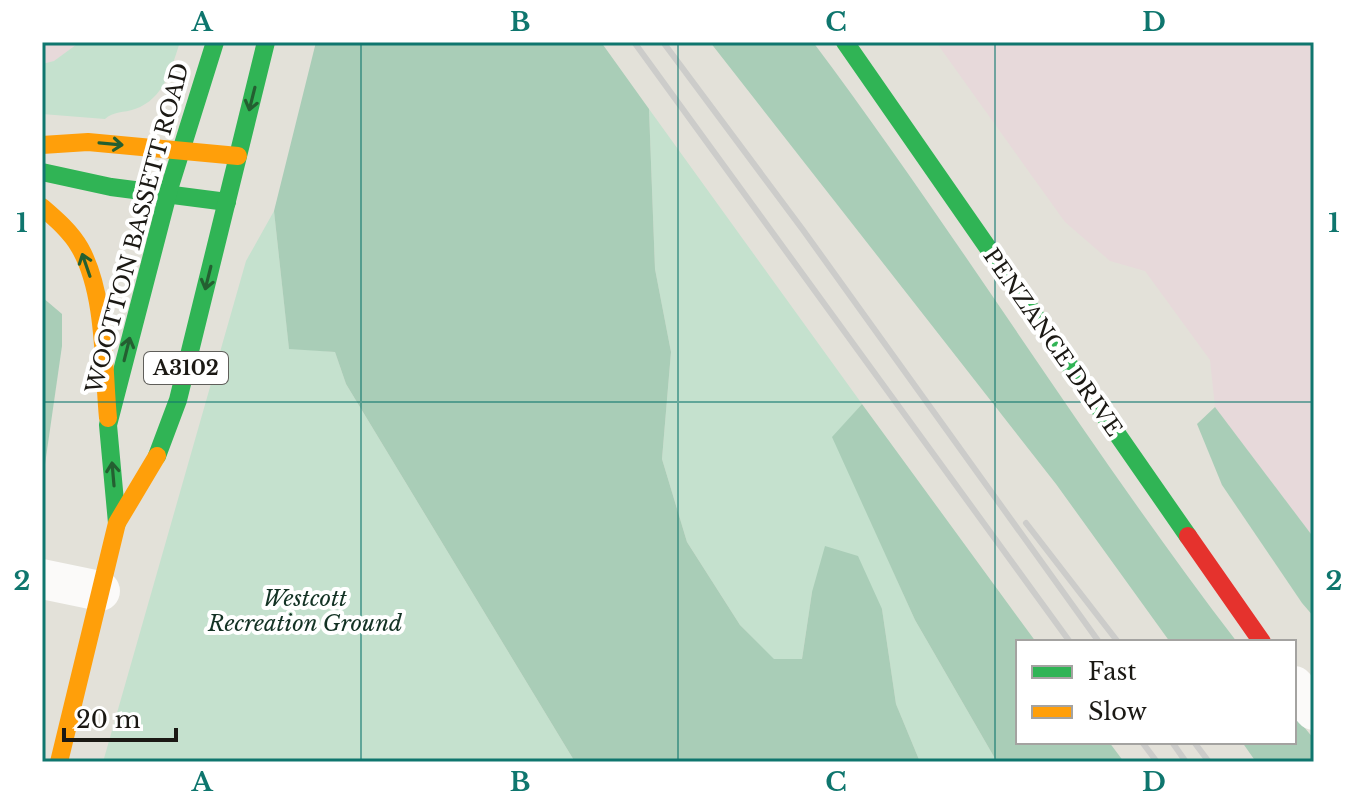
<svg xmlns="http://www.w3.org/2000/svg" width="1356" height="804" font-family="'Libre Baskerville',serif">
<style>
.industrial{fill:#e7d9da}
.green{fill:#c5e1ce}
.forest{fill:#a9cdb7}
.lines{fill:none;stroke-linecap:round;stroke-linejoin:round}
.street{stroke:#fbfaf9;stroke-width:40}
.fast{stroke:#30b455;stroke-width:18}
.slow{stroke:#ff9f0a;stroke-width:18}
.jam{stroke:#e5322d;stroke-width:18}
.rail{stroke:#ccccca;stroke-width:6}
.oneway{stroke:#245f31}
.grid{fill:none;stroke:#0f766e;stroke-width:2;stroke-opacity:0.55}
.labels{text-anchor:middle;stroke-width:8;stroke-linejoin:round;paint-order:stroke}
.shield{fill:#fff;stroke:#5f5e5a;stroke-width:2}
.shield-label{font-size:20px;font-weight:bold;fill:#1b1914}
.street-label{font-size:22px;fill:#1b1914;stroke:#fff}
.park-label{font-size:22px;font-style:italic;fill:#133224;stroke:#fff}
.neatline{fill:none;stroke:#0f766e;stroke-width:3}
.grid-label{font-size:26px;text-anchor:middle;font-weight:bold;fill:#0f766e}
</style>
<rect width="100%" height="100%" fill="#e3e1d9"/>
<g class="industrial">
<polygon points="42,42 80,42 54,61 42,64"/>
<polygon points="936,42 1314,42 1314,538 1215,407 1210,360 1145,271 1110,261 1065,222"/>
</g>
<g class="green">
<path d="M 80,42 L 180,42 C 171,69 164,99 135,109 C 124,113 113,111 105,119 L 42,114 L 42,64 L 54,61 Z"/>
<polygon points="649,109 862,404 833,437 915,620 997,762 920,762 896,704 882,609 812,592 802,659 773,659 740,625 687,542 662,459 671,352 655,269"/>
<polygon points="274,211 289,348 335,352 346,384 575,762 103,762 246,261"/>
</g>
<g class="forest">
<polygon points="316,42 601,42 649,109 655,269 671,352 662,459 687,542 740,625 774,659 802,659 812,592 825,546 858,556 882,609 896,704 920,762 575,762 346,384 335,352 289,349 274,211"/>
<path d="M 710,42 L 813,42 C 960,238 1088,448 1237,642 L 1170,642 L 1056,484 Z"/>
<polygon points="42,297 62,314 62,346 42,485"/>
<polygon points="862,404 1036,642 1018,642 1018,742 1109,742 1124,762 997,762 915,620 832,437"/>
<polygon points="1215,407 1314,538 1314,617 1302,603 1222,485 1197,424"/>
<polygon points="1294,715 1314,739 1314,762 1256,762 1242,742 1294,742"/>
</g>
<g class="lines">
<g class="street">
<polyline points="42,579 100,591"/>
<polyline points="1294,686 1314,710"/>
</g>
<g class="fast">
<polyline points="845,42 1188,536"/>
<polyline points="42,172 111,187 227,202"/>
<polyline points="157,456 178,400 266,42"/>
<polyline points="117,523 108,425 170,186 215,42"/>
</g>
<g class="slow">
<polyline points="42,145 88,142 238,156"/>
<path d="M 42,207 C 56,219 71,232 80,248 C 106,294 103,366 108,418"/>
<polyline points="59,762 117,523 157,456"/>
</g>
<polyline class="jam" points="1188,536 1262,642"/>
<g class="rail">
<polyline points="634,42 1070,642"/>
<polyline points="663,42 803,230 1099,642"/>
<polyline points="1026,523 1118,642"/>
<polyline points="1142,742 1157,762"/>
<polyline points="1172,742 1186,762"/>
<polyline points="1194,742 1209,762"/>
</g>
</g>
<defs><path id="oneway-shaft" d="M-6 0H5M1.5-3L5.5 0L1.5 3" fill="none" stroke-width="1.6" stroke-linecap="round" stroke-linejoin="round" transform="scale(2)"/></defs>
<g class="oneway">
<use href="#oneway-shaft" transform="translate(252 99) rotate(104)"/>
<use href="#oneway-shaft" transform="translate(111 144) rotate(5)"/>
<use href="#oneway-shaft" transform="translate(86 265) rotate(-109)"/>
<use href="#oneway-shaft" transform="translate(208 278) rotate(104)"/>
<use href="#oneway-shaft" transform="translate(127 349) rotate(-76)"/>
<use href="#oneway-shaft" transform="translate(113 474) rotate(-95)"/>
</g>
<path class="grid" d="M 361,42 L 361,762M 678,42 L 678,762M 995,42 L 995,762M 42,402 L 1314,402"/>
<g class="labels">
<rect class="shield" x="144" y="352" width="84" height="32" rx="6"/>
<g class="shield-label">
<text x="186" y="375">A3102</text>
</g>
<g class="street-label">
<text transform="translate(137 228) rotate(-75)" y="8">WOOTTON BASSETT ROAD</text>
<text transform="translate(1053 342) rotate(55)" y="8">PENZANCE DRIVE</text>
</g>
<g class="park-label">
<text x="305" y="606">Westcott<tspan x="305" dy="25">Recreation Ground</tspan></text>
</g>
</g>
<rect width="1356" height="804" fill="none" stroke="#ffffff" stroke-width="88"/>
<rect x="1016" y="640" width="280" height="104" fill="#ffffff" stroke="#a4a3a1" stroke-width="2"/>
<rect x="1032" y="666" width="40" height="12" fill="#30b455" stroke="#a4a3a1" stroke-width="2"/>
<text x="1088" y="680" font-size="24" fill="#1b1914">Fast</text>
<rect x="1032" y="706" width="40" height="12" fill="#ff9f0a" stroke="#a4a3a1" stroke-width="2"/>
<text x="1088" y="720" font-size="24" fill="#1b1914">Slow</text>
<path d="M64 728v12h112v-12" fill="none" stroke="#1b1914" stroke-width="4"/>
<text x="76" y="728" font-size="24" fill="#1b1914" stroke="#ffffff" stroke-width="6" paint-order="stroke">20 m</text>
<rect x="44" y="44" width="1268" height="716" class="neatline"/>
<g class="grid-label">
<text x="202" y="31">A</text>
<text x="520" y="31">B</text>
<text x="836" y="31">C</text>
<text x="1154" y="31">D</text>
<text x="22" y="232">1</text>
<text x="1334" y="232">1</text>
<text x="22" y="590">2</text>
<text x="1334" y="590">2</text>
<text x="202" y="791">A</text>
<text x="520" y="791">B</text>
<text x="836" y="791">C</text>
<text x="1154" y="791">D</text>
</g>
</svg>
